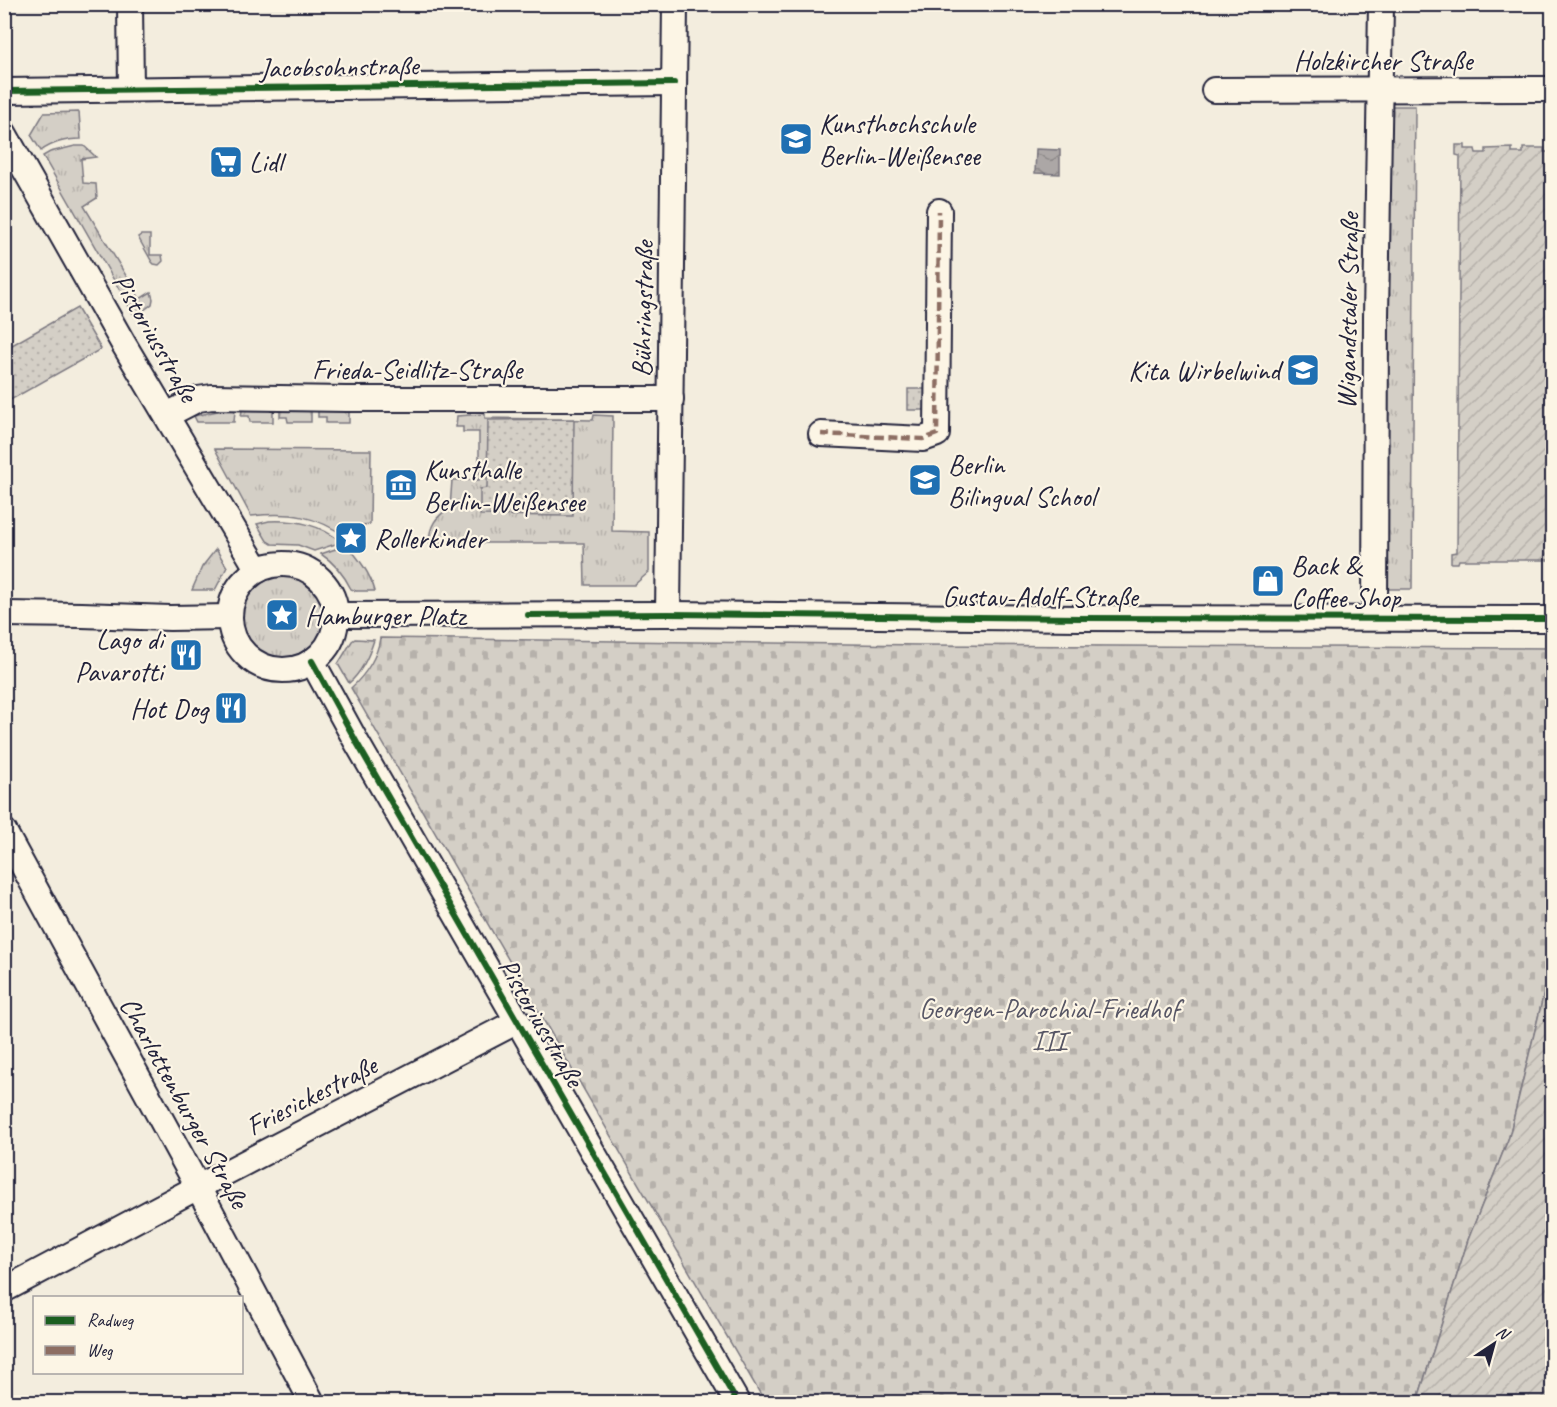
<svg xmlns="http://www.w3.org/2000/svg" width="1557" height="1407" font-family="Caveat,sans-serif">
<style>
.grass{fill:url(#grass-tufts);stroke:#7b7880;stroke-width:1.5}
.cemetery{fill:url(#cemetery-stones);stroke:#7b7880;stroke-width:1.5}
.park{fill:url(#park-dots);stroke:#7b7880;stroke-width:1.5}
.garden{fill:url(#garden-furrows);stroke:#7b7880;stroke-width:1.5}
.water{fill:url(#water-waves);stroke:#75727b;stroke-width:1.5}
.lines{fill:none;stroke-linecap:round;stroke-linejoin:round}
.minor-casing{stroke:#22223b;stroke-width:28}
.minor{stroke:#fcf5e5;stroke-width:24}
.quiet{stroke:#8d6e63;stroke-width:4.5;stroke-dasharray:9 4.5;stroke-linecap:butt}
.cycleway-casing{stroke:#fcf5e5;stroke-width:10}
.cycleway{stroke:#1b5e20;stroke-width:6}
.labels{text-anchor:middle;stroke-width:4.5;stroke-linejoin:round;paint-order:stroke}
.street-label{font-size:28px;fill:#22223b;stroke:#fcf5e5}
.poi-label{font-size:28px;fill:#22223b;stroke:#fcf5e5;text-anchor:start}
.park-label{font-size:28px;fill:#575665;stroke:#fcf5e5}
</style>
<defs>
<pattern id="grass-tufts" width="24" height="20" patternUnits="userSpaceOnUse" patternTransform="scale(1.5)"><rect width="24" height="20" fill="#d4cfc6"/><path d="M3 7l-1-3M5 7V3M7 7l1-3M15 17l-1-3M17 17v-4M19 17l1-3" fill="none" stroke="#b6b1ab"/></pattern>
<pattern id="cemetery-stones" width="16" height="16" patternUnits="userSpaceOnUse" patternTransform="scale(1.5)"><rect width="16" height="16" fill="#d4cfc6"/><path d="M2 7V4a2 2 0 0 1 4 0v3zM10 15v-3a2 2 0 0 1 4 0v3z" fill="#b6b1ab"/></pattern>
<pattern id="park-dots" width="8" height="8" patternUnits="userSpaceOnUse" patternTransform="scale(1.5)"><rect width="8" height="8" fill="#d4cfc6"/><path d="M2 2h.1M6 6h.1" fill="none" stroke="#b6b1ab" stroke-width="1.8" stroke-linecap="round"/></pattern>
<pattern id="garden-furrows" width="10" height="10" patternUnits="userSpaceOnUse" patternTransform="scale(1.5)"><rect width="10" height="10" fill="#d4cfc6"/><path d="M-1 1l2-2M0 10L10 0M9 11l2-2" fill="none" stroke="#b6b1ab"/></pattern>
<pattern id="water-waves" width="16" height="10" patternUnits="userSpaceOnUse" patternTransform="scale(1.5)"><rect width="16" height="10" fill="#aca7a6"/><path d="M0 5q4-4 8 0t8 0" fill="none" stroke="#8c8888"/></pattern>
</defs>
<rect width="100%" height="100%" fill="#f3edde"/>
<filter id="ink" filterUnits="userSpaceOnUse"><feTurbulence type="fractalNoise" baseFrequency=".0167" numOctaves="2"/><feDisplacementMap in="SourceGraphic" scale="12" xChannelSelector="R" yChannelSelector="G"/><feConvolveMatrix kernelMatrix="1 2 1 2 8 2 1 2 1" color-interpolation-filters="sRGB"/></filter>
<g filter="url(#ink)">
<g class="grass">
<polygon points="1388,106 1415,106 1412,589 1384,589"/>
<path d="M 79,112 L 81,139 C 65,139 53,142 41,151 L 31,135 L 44,113 Z"/>
<polygon points="75,146 84,146 96,157 81,159 83,183 96,184 97,198 84,206 140,299 151,292 153,299 152,304 135,317 43,156 50,152"/>
<polygon points="141,235 150,235 150,255 162,255 163,261 159,265 154,264 152,262 138,237"/>
<polygon points="227,409 235,410 234,422 197,422 194,416"/>
<polygon points="242,410 273,410 273,422 250,422 249,416 241,416"/>
<polygon points="280,410 311,410 311,422 288,422 287,417 280,417"/>
<polygon points="318,411 349,411 349,423 326,423 326,417 318,417"/>
<path d="M 485,414 L 485,418 L 593,420 L 594,415 L 613,416 L 612,531 L 649,532 L 649,572 L 634,585 L 585,585 L 584,543 L 429,543 C 429,526 436,516 450,508 L 452,480 L 479,480 L 479,432 L 463,432 L 463,427 L 456,427 L 457,416 Z"/>
<path d="M 215,449 L 371,450 L 370,524 L 363,525 L 348,538 C 315,515 291,512 251,516 Z"/>
<path d="M 269,521 C 298,520 318,524 342,542 L 314,551 L 298,545 L 272,544 L 267,541 L 257,524 Z"/>
<path d="M 347,545 C 359,559 370,573 375,591 L 356,591 L 351,589 C 344,575 335,563 321,554 Z"/>
<polygon points="216,549 227,567 215,590 192,590 202,567"/>
<circle cx="283" cy="616" r="41"/>
<path d="M 355,639 L 374,640 C 369,656 362,672 349,683 L 338,664 L 352,641 Z"/>
</g>
<path class="cemetery" d="M 380,638 L 921,645 L 1552,648 L 1552,960 L 1509,1137 L 1468,1240 L 1417,1402 L 765,1402 L 351,688 C 366,674 377,659 380,638 Z"/>
<g class="park">
<polygon points="77,308 101,349 5,403 5,349"/>
<rect x="908" y="389" width="18" height="21"/>
<polygon points="574,419 573,516 480,515 480,489 487,488 488,420"/>
</g>
<g class="garden">
<polygon points="1456,145 1465,145 1465,149 1475,149 1476,153 1486,153 1486,149 1512,148 1512,153 1523,153 1523,148 1544,148 1544,152 1552,152 1552,560 1459,560 1458,563 1451,563 1451,553 1457,552 1460,156 1456,155"/>
<polygon points="1552,960 1552,1402 1417,1402 1468,1240 1509,1137"/>
</g>
<polygon class="water" points="1036,149 1060,150 1060,174 1035,173"/>
<g class="lines">
<g class="minor-casing">
<g id="minor">
<polyline points="130,4 131,89"/>
<polyline points="1214,90 1552,89"/>
<polyline points="4,91 674,83"/>
<polyline points="4,133 123,343 258,570"/>
<polyline points="167,415 198,399 212,397 346,399 671,399"/>
<polyline points="821,434 923,439 937,434 939,211"/>
<circle cx="283" cy="617" r="53"/>
<polyline points="4,614 82,615 170,618 229,617"/>
<polyline points="668,614 675,4"/>
<polyline points="336,615 668,614 1080,618 1552,619"/>
<polyline points="1375,618 1376,317 1381,4"/>
<polyline points="312,661 357,743 737,1402"/>
<polyline points="4,831 198,1187 312,1402"/>
<polyline points="4,1290 198,1187 518,1021"/>
</g>
</g>
<use href="#minor" class="minor"/>
<polyline class="quiet" points="821,434 923,439 937,434 939,211"/>
<g class="cycleway-casing">
<g id="cycleway">
<polyline points="4,91 674,83"/>
<polyline points="528,615 668,614 1080,618 1552,619"/>
<polyline points="312,661 357,743 737,1402"/>
</g>
</g>
<use href="#cycleway" class="cycleway"/>
</g>
</g>
<defs>
<g id="university-square" transform="scale(1.725)"><rect x="-9" y="-9" width="18" height="18" rx="4" fill="#1f6fb2" stroke="#fcf5e5"/><path d="M0-5L7-2L0 1L-7-2ZM-4 1L0 2.5L4 1V4Q0 6-4 4Z" fill="#fff"/></g>
<g id="supermarket-square" transform="scale(1.725)"><rect x="-9" y="-9" width="18" height="18" rx="4" fill="#1f6fb2" stroke="#fcf5e5"/><path d="M-6-5.5h2.5l.6 2H6L4.5 2H-2.5L-4.4-4H-6ZM-1.5 3.2a1.3 1.3 0 1 0 .1 0ZM3 3.2a1.3 1.3 0 1 0 .1 0Z" fill="#fff"/></g>
<g id="school-square" transform="scale(1.725)"><rect x="-9" y="-9" width="18" height="18" rx="4" fill="#1f6fb2" stroke="#fcf5e5"/><path d="M0-5L7-2L0 1L-7-2ZM-4 1L0 2.5L4 1V4Q0 6-4 4Z" fill="#fff"/></g>
<g id="museum-square" transform="scale(1.725)"><rect x="-9" y="-9" width="18" height="18" rx="4" fill="#1f6fb2" stroke="#fcf5e5"/><path d="M0-6L6-3V-2H-6V-3ZM-5-1h2V3h-2ZM-1-1h2V3h-2ZM3-1h2V3H3ZM-6 4H6V6H-6Z" fill="#fff"/></g>
<g id="sight-square" transform="scale(1.725)"><rect x="-9" y="-9" width="18" height="18" rx="4" fill="#1f6fb2" stroke="#fcf5e5"/><path d="M0-6L1.8-2.2L6-1.7L2.9 1.2L3.7 5.4L0 3.3L-3.7 5.4L-2.9 1.2L-6-1.7L-1.8-2.2Z" fill="#fff"/></g>
<g id="shop-square" transform="scale(1.725)"><rect x="-9" y="-9" width="18" height="18" rx="4" fill="#1f6fb2" stroke="#fcf5e5"/><path d="M-5-2.5h2.3a2.7 3.5 0 0 1 5.4 0H5L5.5 6h-11ZM-1.5-2.5h3a1.5 2.3 0 0 0-3 0Z" fill="#fff"/></g>
<g id="restaurant-square" transform="scale(1.725)"><rect x="-9" y="-9" width="18" height="18" rx="4" fill="#1f6fb2" stroke="#fcf5e5"/><path d="M-5-6h1v4h1v-4h1v4h1v-4h1v5L-1.5 .5V6h-2V.5L-5-1ZM5-6V6H3V1.5H1.5Q1.5-4 5-6Z" fill="#fff"/></g>
</defs>
<g fill-rule="evenodd">
<use href="#university-square" x="796" y="139"/>
<use href="#supermarket-square" x="226" y="162"/>
<use href="#school-square" x="1303" y="370"/>
<use href="#school-square" x="925" y="480"/>
<use href="#museum-square" x="401" y="485"/>
<use href="#sight-square" x="351" y="538"/>
<use href="#shop-square" x="1268" y="581"/>
<use href="#sight-square" x="282" y="615"/>
<use href="#restaurant-square" x="186" y="655"/>
<use href="#restaurant-square" x="231" y="708"/>
</g>
<g class="labels">
<g class="street-label">
<text x="1383" y="70">Holzkircher Straße</text>
<text transform="translate(339 66) rotate(-1)" y="10">Jacobsohnstraße</text>
<text transform="translate(642 309) rotate(-89)" y="10">Bühringstraße</text>
<text transform="translate(1347 311) rotate(-89)" y="10">Wigandstaler Straße</text>
<text transform="translate(156 337) rotate(60)" y="10">Pistoriusstraße</text>
<text x="417" y="379">Frieda-Seidlitz-Straße</text>
<text x="1040" y="606">Gustav-Adolf-Straße</text>
<text transform="translate(542 1022) rotate(60)" y="10">Pistoriusstraße</text>
<text transform="translate(311 1095) rotate(-27)" y="10">Friesickestraße</text>
<text transform="translate(185 1102) rotate(61)" y="10">Charlottenburger Straße</text>
</g>
<g class="poi-label">
<text x="819" y="133">Kunsthochschule<tspan x="819" dy="32">Berlin-Weißensee</tspan></text>
<text x="249" y="172">Lidl</text>
<text x="1280" y="380" text-anchor="end">Kita Wirbelwind</text>
<text x="948" y="474">Berlin<tspan x="948" dy="32">Bilingual School</tspan></text>
<text x="424" y="479">Kunsthalle<tspan x="424" dy="32">Berlin-Weißensee</tspan></text>
<text x="374" y="548">Rollerkinder</text>
<text x="1291" y="575">Back &amp;<tspan x="1291" dy="32">Coffee Shop</tspan></text>
<text x="305" y="625">Hamburger Platz</text>
<text x="163" y="649" text-anchor="end">Lago di<tspan x="163" dy="32">Pavarotti</tspan></text>
<text x="208" y="718" text-anchor="end">Hot Dog</text>
</g>
<g class="park-label">
<text x="1049" y="1018">Georgen-Parochial-Friedhof<tspan x="1049" dy="32">III</tspan></text>
</g>
</g>
<rect width="1557" height="1407" fill="none" stroke="#fcf5e5" stroke-width="24"/>
<rect x="12" y="12" width="1533" height="1383" fill="none" stroke="#22223b" stroke-width="2" filter="url(#ink)"/>
<rect x="33" y="1296" width="210" height="78" fill="#fcf5e5" stroke="#a5a1a1" stroke-width="1.5"/>
<rect x="45" y="1316" width="30" height="9" fill="#1b5e20" stroke="#a5a1a1" stroke-width="1.5"/>
<text x="87" y="1326" font-size="18" fill="#22223b">Radweg</text>
<rect x="45" y="1346" width="30" height="9" fill="#8d6e63" stroke="#a5a1a1" stroke-width="1.5"/>
<text x="87" y="1356" font-size="18" fill="#22223b">Weg</text>
<g transform="translate(1494 1344) rotate(36)" stroke="#fcf5e5" stroke-width="4.5" paint-order="stroke">
<path d="M0-4.5L10 22L0 15L-10 22Z" fill="#22223b"/>
<text y="-9" font-size="16" font-weight="bold" text-anchor="middle" fill="#22223b">N</text>
</g>
</svg>
